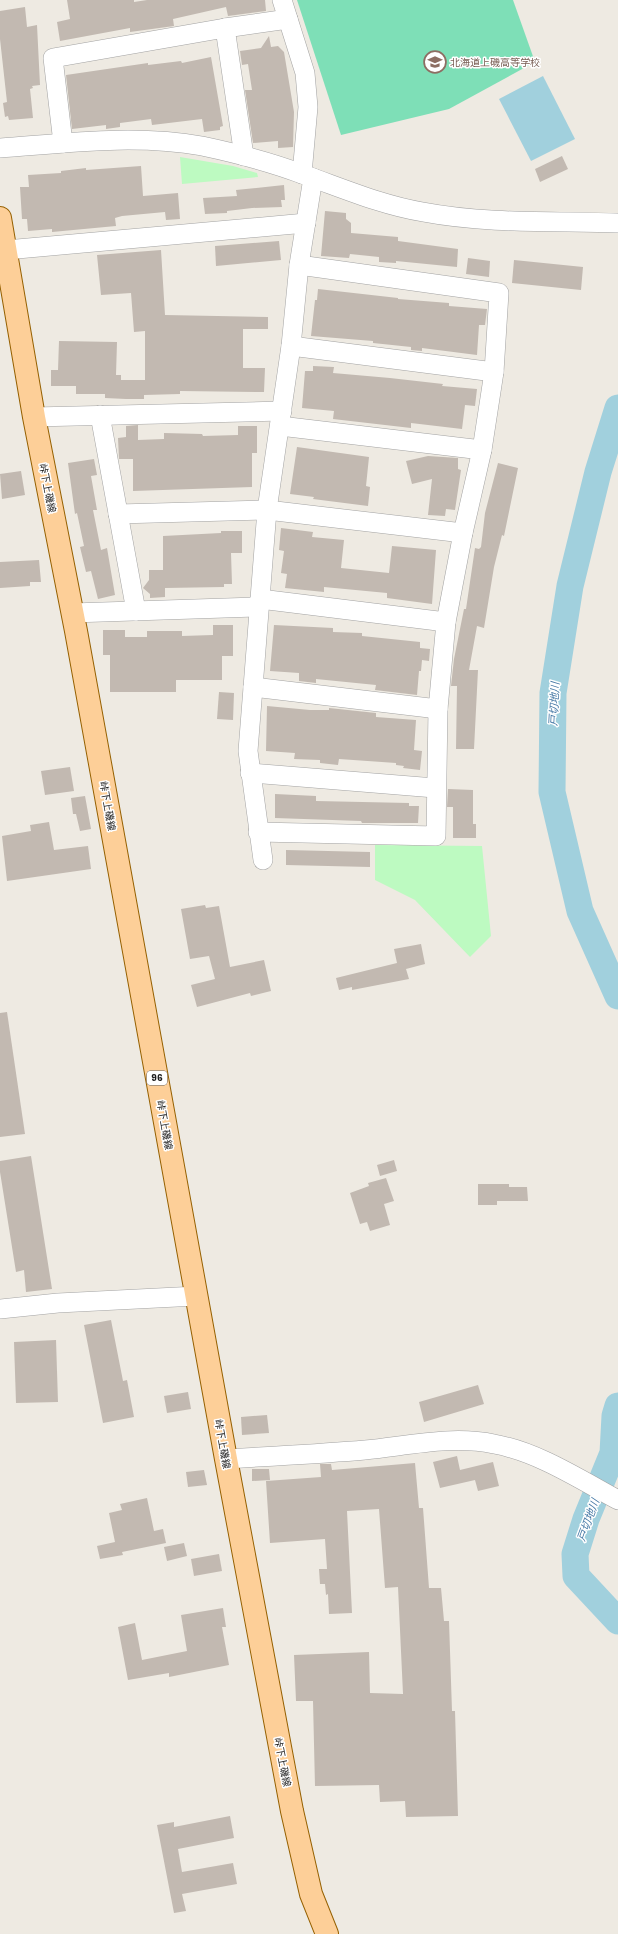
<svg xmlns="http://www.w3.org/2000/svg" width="618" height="1934" font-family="Poppins,'Noto Sans JP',sans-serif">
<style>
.park{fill:#bdfac1}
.pitch{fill:#7edfb7}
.water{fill:#a1d0dd}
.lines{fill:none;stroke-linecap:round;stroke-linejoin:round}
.river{stroke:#a1d0dd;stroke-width:27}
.building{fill:#c2b9b1}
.minor-casing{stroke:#a3a3a3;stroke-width:20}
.major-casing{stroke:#956000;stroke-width:24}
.minor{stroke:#fff;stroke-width:19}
.major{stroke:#fdcf98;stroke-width:22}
.labels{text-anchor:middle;stroke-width:3;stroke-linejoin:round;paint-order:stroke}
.shield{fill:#fff;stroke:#606060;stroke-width:1}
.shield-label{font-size:9px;font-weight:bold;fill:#1c1c1c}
.education-label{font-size:10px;fill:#785e54;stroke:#fff;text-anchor:start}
.street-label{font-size:10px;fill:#1c1c1c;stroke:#fff}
.water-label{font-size:11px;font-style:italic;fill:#4578a5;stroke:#fff}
</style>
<rect width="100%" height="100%" fill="#eeeae2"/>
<g class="park">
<polygon points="180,157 233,166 257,173 258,177 182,184"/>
<polygon points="375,845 482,846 491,936 470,957 415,900 375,880"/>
</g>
<polygon class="pitch" points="297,0 513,0 535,62 449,109 341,135"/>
<polygon class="water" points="543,76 575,139 531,161 499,99"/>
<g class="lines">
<g class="river">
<polyline points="618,408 598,472 570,586 553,693 552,792 580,911 618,996"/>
<polyline points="618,1406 615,1416 613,1453 586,1519 575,1554 576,1576 618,1621"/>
</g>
</g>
<g class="building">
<polygon points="67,0 134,0 134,2 147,0 265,0 266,11 228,16 226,7 173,19 174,26 130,32 130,28 60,41 57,22 70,19"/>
<polygon points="25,7 27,27 37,25 40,85 32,86 33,88 30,89 33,118 9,120 8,116 5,117 3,103 7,102 0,39 0,11"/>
<polygon points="269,36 271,47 278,46 284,52 294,112 293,147 278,148 278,141 253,143 245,90 252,90 248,64 242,65 240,51 261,48"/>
<polygon points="211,57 223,126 220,127 220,130 204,132 202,119 152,125 151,119 120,123 120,127 106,129 106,125 72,129 66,75 148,63 148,65 181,61 182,63"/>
<polygon points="562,156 568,169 540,182 535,169"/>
<polygon points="141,166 143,196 178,193 180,219 166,220 165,212 122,216 115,218 116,226 52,232 52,229 28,231 27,219 22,219 20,187 29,187 28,175 61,173 61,171 86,168 86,170"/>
<polygon points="284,185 285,200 281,200 282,207 252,208 227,211 227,213 205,214 203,198 237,196 236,190"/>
<polygon points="325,211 346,213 346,219 351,223 351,233 398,237 398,241 458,249 457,267 396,261 396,263 379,262 379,257 350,254 349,258 321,256"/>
<polygon points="279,241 281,260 216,266 215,246"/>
<polygon points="161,250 165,315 268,317 268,329 243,329 243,368 265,368 264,392 180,391 180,394 144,395 144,399 126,399 105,398 105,394 76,394 76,386 51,386 51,370 58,370 59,341 117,342 116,375 121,375 121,380 145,380 145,331 134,332 131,293 101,295 97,255"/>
<polygon points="468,258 490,261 489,277 466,274"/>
<polygon points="514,260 583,267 581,290 512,283"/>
<polygon points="318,289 398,298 398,299 449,303 449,306 487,309 485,325 479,325 477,355 422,348 422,351 411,350 411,347 373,343 373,341 311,336 315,300 317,300"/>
<polygon points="313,366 334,367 333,373 390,378 443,384 442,386 477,389 475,406 465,405 462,429 411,423 411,428 333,419 334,411 302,408 305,371 313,371"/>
<polygon points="138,425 138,440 164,439 164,433 202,434 203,436 238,435 238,426 257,426 257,453 252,453 252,487 133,491 133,459 119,459 118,438 126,437 126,426"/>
<polygon points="297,447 369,457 366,486 370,487 368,506 313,499 314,497 290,494"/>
<polygon points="428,456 458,458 458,469 461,470 455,510 446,509 445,516 428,515 432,479 412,484 406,461"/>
<polygon points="94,459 97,475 91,476 97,510 93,510 101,550 107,548 115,595 98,599 91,571 86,572 80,547 84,546 77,513 75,514 68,463"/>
<polygon points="498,463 518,468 504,536 502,535 494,567 484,628 477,626 469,670 478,670 474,749 456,749 457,686 451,686 454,659 464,609 466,609 475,548 479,549 481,547 485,513"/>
<polygon points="21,471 25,495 2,499 0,474"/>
<polygon points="281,528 313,532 312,537 344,540 341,568 389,573 392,546 436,550 432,604 387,598 387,593 324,587 324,592 285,588 287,574 281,573 284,551 279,550"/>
<polygon points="221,531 242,531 242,553 231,553 232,584 224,584 224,587 165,588 165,597 150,598 150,594 143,588 149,580 149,570 163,570 163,536 221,533"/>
<polygon points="39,560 41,582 30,582 30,586 0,588 0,562"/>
<polygon points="213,625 233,625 233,656 222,656 222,680 176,680 176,692 110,692 110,655 103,655 103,630 125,630 125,637 147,637 147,631 182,631 182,636 213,635"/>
<polygon points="274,625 333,628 333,632 362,633 362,636 420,642 420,648 430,649 429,661 422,660 421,671 419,671 417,695 375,690 376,685 316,679 316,683 299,681 299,673 270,671"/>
<polygon points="219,692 234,693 233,720 217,719"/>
<polygon points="267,706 310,710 329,710 329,708 376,713 376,717 416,720 414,750 422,751 420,770 403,768 404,766 396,765 396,763 339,759 338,765 320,763 320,760 294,759 295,753 266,751"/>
<polygon points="70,767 74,791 45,795 41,771"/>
<polygon points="448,789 473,790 473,824 476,824 476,838 453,838 453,807 447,807"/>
<polygon points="275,794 316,796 316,801 409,803 409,806 419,806 418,823 362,823 361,821 275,818"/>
<polygon points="85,796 91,829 80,831 76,814 73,814 71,798"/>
<polygon points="49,822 54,850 88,846 91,869 7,881 2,836 31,831 30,825"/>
<polygon points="286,850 370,852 370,867 286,865"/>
<polygon points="205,905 206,908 219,906 230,967 264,960 271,991 251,996 250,993 197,1007 191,985 215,979 209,956 190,959 181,909"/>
<polygon points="421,944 425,964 406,969 409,979 352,990 352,987 339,990 336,978 397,963 394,949"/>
<polygon points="7,1012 25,1134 0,1137 0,1013"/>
<polygon points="31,1156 52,1289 26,1292 24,1270 16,1272 0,1172 0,1161"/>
<polygon points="394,1160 397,1171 380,1176 377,1165"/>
<polygon points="386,1178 394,1201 384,1204 390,1225 370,1231 367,1222 360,1224 350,1193 369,1186 368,1183"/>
<polygon points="478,1184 509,1184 509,1187 527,1187 528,1201 497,1201 497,1205 478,1205"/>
<polygon points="111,1320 123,1381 127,1380 134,1417 103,1423 84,1325"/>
<polygon points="56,1340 58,1402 16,1403 14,1342"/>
<polygon points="478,1385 484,1404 424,1422 419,1402"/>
<polygon points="188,1392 191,1409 167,1413 164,1396"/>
<polygon points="267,1415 269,1433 242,1435 241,1417"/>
<polygon points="457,1456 460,1470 493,1462 499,1486 478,1491 475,1480 440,1488 433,1462"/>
<polygon points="415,1463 419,1508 423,1508 429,1588 441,1588 444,1621 449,1621 452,1711 455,1711 458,1816 406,1817 405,1801 380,1802 379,1785 315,1786 313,1701 296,1701 294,1655 369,1652 370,1693 403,1694 398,1587 385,1588 379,1509 347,1511 352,1613 329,1614 328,1594 326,1595 325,1584 320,1584 319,1569 327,1569 325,1539 270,1543 266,1481 321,1477 320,1464 331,1464 332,1470"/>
<polygon points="252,1469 269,1469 270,1480 252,1481"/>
<polygon points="204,1470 207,1485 188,1487 186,1472"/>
<polygon points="147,1498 154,1531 163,1529 166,1543 122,1552 123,1555 100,1559 97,1546 115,1542 109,1513 122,1510 120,1504"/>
<polygon points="184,1543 187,1556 167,1561 164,1547"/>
<polygon points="219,1554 222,1571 194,1576 191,1559"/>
<polygon points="223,1608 226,1627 222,1627 229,1665 169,1677 169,1673 128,1680 118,1627 135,1623 142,1660 187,1651 181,1615"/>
<polygon points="230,1816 234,1838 178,1849 182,1872 233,1863 237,1884 182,1894 186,1911 174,1913 157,1825 174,1822 174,1827"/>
</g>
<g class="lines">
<g class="minor-casing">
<g id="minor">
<polyline points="282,0 305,73 308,107 302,174"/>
<polyline points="225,28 244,156"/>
<polyline points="63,143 53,58 225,28 288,19"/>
<path d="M 0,148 C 67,143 135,134 202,146 C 235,153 270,162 302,174 C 342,188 381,205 423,212 C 486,224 553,221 618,223"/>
<polyline points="6,250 306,223"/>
<polyline points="291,346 494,372"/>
<polyline points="100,415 136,611"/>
<polyline points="34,417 282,411"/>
<polyline points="280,426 482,450"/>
<polyline points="118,514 267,510 463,533"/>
<polyline points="260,599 446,622"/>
<polyline points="72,613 259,607"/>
<polyline points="253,687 438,709"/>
<polyline points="250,773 435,788"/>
<polyline points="258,832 436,836 438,709 446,622 463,533 482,450 494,372 499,293 299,265"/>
<polyline points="263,860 248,751 267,510 291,346 299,265 313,178"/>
<polyline points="0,1309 58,1303 197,1296"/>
<path d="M 226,1459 C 272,1456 319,1454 365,1450 C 407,1446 452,1435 494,1444 C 538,1452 579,1479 618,1500"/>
</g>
</g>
<g class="major-casing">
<polyline id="major" points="0,218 34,417 76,631 226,1459 292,1811 311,1894 327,1934"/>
</g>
<use href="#minor" class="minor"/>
<use href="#major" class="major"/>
</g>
<defs>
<g id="school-ring" transform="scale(1.15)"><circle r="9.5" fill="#fff" stroke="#8d6e63" stroke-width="1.5"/><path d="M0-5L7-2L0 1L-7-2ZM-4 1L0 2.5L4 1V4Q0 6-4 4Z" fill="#8d6e63"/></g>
</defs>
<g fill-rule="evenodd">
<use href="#school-ring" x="435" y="62"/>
</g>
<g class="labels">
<rect class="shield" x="147" y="1071" width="20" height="14" rx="3"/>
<g class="shield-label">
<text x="157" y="1081">96</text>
</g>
<g class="education-label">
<text x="450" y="66">北海道上磯高等学校</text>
</g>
<g class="street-label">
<text transform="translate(48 488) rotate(79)" y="4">峠下上磯線</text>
<text transform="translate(108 806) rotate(80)" y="4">峠下上磯線</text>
<text transform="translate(165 1125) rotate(80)" y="4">峠下上磯線</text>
<text transform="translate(223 1444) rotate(80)" y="4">峠下上磯線</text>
<text transform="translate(283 1762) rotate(79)" y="4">峠下上磯線</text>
</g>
<g class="water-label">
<text transform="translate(554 704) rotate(-87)" y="4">戸切地川</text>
<text transform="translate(588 1520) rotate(-70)" y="4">戸切地川</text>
</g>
</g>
</svg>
